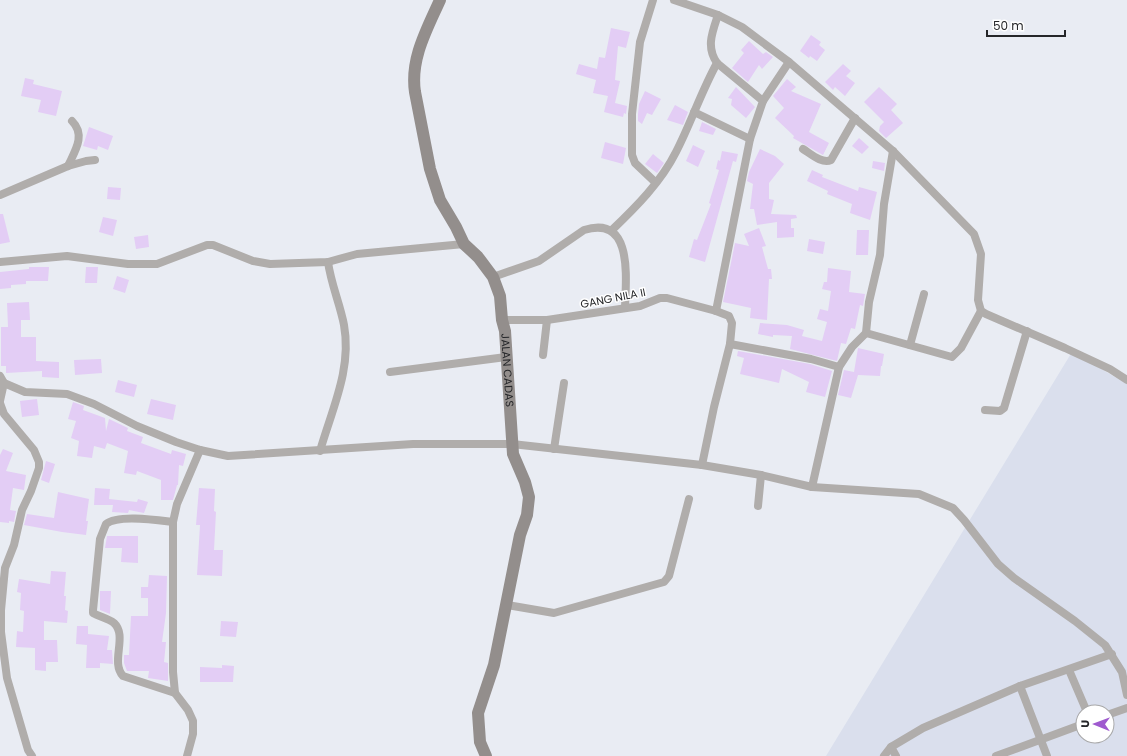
<svg xmlns="http://www.w3.org/2000/svg" width="1127" height="756" font-family="Poppins,sans-serif">
<style>
.built{fill:#dadfed;fill-rule:evenodd}
.building{fill:#e3cdf5}
.lines{fill:none;stroke-linecap:round;stroke-linejoin:round}
.street{stroke:#b0adab;stroke-width:8}
.secondary{stroke:#938e8c;stroke-width:12}
.labels{text-anchor:middle;stroke-width:3;stroke-linejoin:round;paint-order:stroke}
.street-label{font-size:11px;fill:#252629;stroke:#fff}
</style>
<rect width="100%" height="100%" fill="#e9ecf3"/>
<path class="built" d="M 1072,352 L 1127,384 L 1127,756 L 826,756 ZM 1083,712 L 1107,712 L 1107,736 L 1083,736 Z"/>
<g class="building">
<polygon points="611,28 630,32 626,48 618,46 615,80 620,81 615,103 627,106 626,114 624,113 623,117 604,112 608,96 593,93 596,80 576,74 579,64 597,69 599,57 605,58"/>
<polygon points="811,35 821,42 819,45 825,50 817,61 810,56 809,58 800,51"/>
<polygon points="749,41 763,54 766,52 773,57 762,69 759,65 748,82 732,68 744,53 741,50"/>
<polygon points="843,64 851,71 846,76 855,83 845,96 835,87 833,90 825,82"/>
<polygon points="25,78 34,80 33,84 62,91 56,116 38,112 41,100 21,96"/>
<polygon points="787,79 796,87 791,91 821,104 809,132 829,143 823,155 793,138 794,136 775,118 784,108 773,96"/>
<polygon points="736,87 755,107 746,118 731,105 732,99 728,98"/>
<polygon points="879,87 897,104 891,110 903,123 886,138 879,131 880,126 884,122 864,102"/>
<polygon points="645,91 661,99 652,115 647,113 642,124 638,121 638,114 639,104"/>
<polygon points="675,105 688,112 683,125 667,120"/>
<polygon points="702,122 716,129 713,135 699,131"/>
<polygon points="89,127 113,136 108,150 98,146 97,150 83,146"/>
<polygon points="859,138 869,147 862,154 852,146"/>
<polygon points="605,142 626,148 623,164 601,158"/>
<polygon points="693,145 705,151 698,167 686,161"/>
<polygon points="760,149 775,156 784,164 769,183 769,199 774,200 771,214 796,215 797,218 791,219 791,228 794,228 794,237 777,238 777,222 757,225 754,209 750,209 753,184 747,181 749,172"/>
<polygon points="722,151 738,154 736,162 733,161 705,262 689,257 694,239 697,240 711,204 709,203 719,170 716,169 718,160 720,161"/>
<polygon points="653,154 664,163 657,173 645,164"/>
<polygon points="873,161 885,163 884,171 872,168"/>
<polygon points="812,170 823,175 822,177 858,191 859,187 877,192 870,220 850,213 852,204 827,194 828,191 807,181"/>
<polygon points="108,187 121,188 120,200 107,199"/>
<polygon points="0,214 3,214 10,242 0,244"/>
<polygon points="103,217 117,220 113,236 99,232"/>
<polygon points="759,228 766,246 762,247 768,269 771,269 772,279 769,279 767,320 750,318 751,308 723,302 735,243 749,246 744,234"/>
<polygon points="857,230 869,230 868,255 856,255"/>
<polygon points="148,235 149,247 136,249 134,237"/>
<polygon points="809,239 825,242 823,254 807,251"/>
<polygon points="29,267 49,267 48,281 26,281 26,284 11,285 11,288 0,289 0,272 29,269"/>
<polygon points="86,267 98,267 97,283 85,283"/>
<polygon points="828,268 851,271 849,292 865,294 863,306 860,305 855,329 851,328 846,344 841,343 837,361 790,349 792,336 773,335 773,337 758,334 760,323 787,325 804,330 802,336 822,341 827,322 817,319 820,309 828,311 831,291 822,289 824,282 827,282"/>
<polygon points="117,276 129,280 125,293 113,289"/>
<polygon points="29,302 30,320 21,320 21,337 36,337 36,361 59,362 59,378 42,377 42,371 6,373 6,366 1,366 1,327 8,327 7,303"/>
<polygon points="858,348 884,354 882,366 881,366 880,376 858,375 851,398 838,395 844,370 854,372"/>
<polygon points="738,351 810,364 832,371 825,397 806,392 809,382 782,369 779,383 740,374 744,358 737,356"/>
<polygon points="101,359 102,373 75,375 74,360"/>
<polygon points="118,380 137,385 134,397 115,392"/>
<polygon points="37,399 39,415 22,417 20,401"/>
<polygon points="151,399 176,405 173,420 147,414"/>
<polygon points="73,402 84,406 83,410 105,418 106,431 109,419 128,428 127,431 143,437 141,443 171,454 172,450 186,454 183,466 179,465 178,485 177,485 173,500 161,500 161,480 137,471 136,475 124,473 128,451 107,443 105,449 94,446 92,458 77,456 79,441 71,438 76,421 68,419"/>
<polygon points="3,449 13,453 6,471 26,475 24,490 13,488 10,510 16,511 14,522 9,521 9,523 0,522 0,455"/>
<polygon points="46,461 55,464 49,483 41,480"/>
<polygon points="95,488 110,489 109,499 137,502 138,499 148,502 144,513 129,510 128,513 112,512 113,505 94,505"/>
<polygon points="199,488 215,489 214,511 216,512 214,550 223,550 222,576 197,575 200,525 196,525"/>
<polygon points="58,492 89,499 86,521 88,521 86,535 62,532 24,525 27,514 54,518"/>
<polygon points="107,536 138,536 138,563 121,562 122,548 105,548"/>
<polygon points="51,571 66,572 64,596 66,596 65,610 68,611 67,623 44,621 44,640 57,640 58,662 46,662 46,671 35,670 35,648 16,647 17,631 23,632 24,611 20,610 21,593 17,592 19,579 50,584"/>
<polygon points="149,575 167,576 166,613 162,642 166,642 164,662 168,663 168,681 148,678 149,671 127,671 124,663 124,655 129,655 131,616 148,616 148,598 141,598 141,587 148,587"/>
<polygon points="100,591 111,591 110,614 100,610"/>
<polygon points="221,621 238,622 236,637 220,636"/>
<polygon points="77,626 88,626 88,634 109,636 107,650 112,650 113,664 100,663 100,668 86,668 87,645 76,644"/>
<polygon points="222,665 234,666 233,682 200,682 200,667 222,668"/>
</g>
<g class="lines">
<g class="street">
<polyline points="653,0 640,42 632,114 632,155 635,163 655,182"/>
<polyline points="674,0 718,15 742,27 789,62 893,151 974,234 981,254 978,300 981,311 986,314 1065,348 1110,369 1127,380"/>
<polyline points="763,101 789,62"/>
<polyline points="694,112 750,139"/>
<path d="M 803,149 C 811,154 822,164 831,160 L 855,118"/>
<path d="M 68,166 C 75,151 86,135 72,121"/>
<polyline points="0,195 68,166 86,161 95,160"/>
<path d="M 612,230 C 636,207 661,182 676,152 C 691,123 701,92 717,63"/>
<polyline points="0,262 67,256 128,264 157,264 207,245 213,245 253,261 270,264 328,262 357,254 464,244"/>
<path d="M 493,277 L 539,261 L 584,230 C 633,215 626,276 625,308"/>
<path d="M 716,311 L 750,139 L 763,101 L 717,63 C 706,47 712,33 718,15"/>
<polyline points="502,320 547,320 640,306 660,298 667,298 716,311 729,316 732,323 730,344 811,359 839,367"/>
<polyline points="866,333 952,357 961,348 981,311"/>
<polyline points="910,345 924,294"/>
<polyline points="543,355 547,320"/>
<polyline points="390,372 506,357"/>
<polyline points="0,376 4,383 0,401"/>
<polyline points="0,386 4,383 25,392 67,394 94,404 137,426 176,442 200,450 228,456 413,444 512,444 702,465 761,475 812,487 919,494 953,508 964,520 998,564 1014,578 1075,621 1105,645 1122,672 1127,695"/>
<polyline points="0,403 4,414 34,450 39,462 39,468 31,491 22,510 14,545 5,568 1,610 1,632 7,678 28,750 32,756"/>
<polyline points="985,410 1000,411 1004,408 1027,331"/>
<polyline points="554,449 564,383"/>
<path d="M 320,451 C 332,409 352,369 344,325 C 340,304 331,284 328,262"/>
<polyline points="702,465 714,407 730,344"/>
<polyline points="812,487 839,367 852,347 866,333 869,302 880,255 884,204 893,151"/>
<polyline points="758,506 761,475"/>
<path d="M 173,522 C 157,520 118,514 106,524 L 100,539 L 93,610 L 93,613 C 100,617 108,618 114,623 C 128,636 110,662 123,676 L 175,693"/>
<polyline points="507,605 554,613 664,582 669,576 689,499"/>
<polyline points="1069,670 1087,712"/>
<polyline points="1020,686 1047,756"/>
<polyline points="1107,715 1127,708"/>
<polyline points="187,756 193,734 193,721 188,710 175,693 173,672 173,522 177,504 200,450"/>
<polyline points="884,756 891,747"/>
<polyline points="896,756 891,747 923,728 1020,686 1112,654"/>
<polyline points="996,756 1083,724"/>
</g>
<path class="secondary" id="s1" d="M 440,0 C 427,29 410,59 415,92 L 430,169 L 440,200 L 456,227 L 464,244 L 478,257 L 493,277 L 500,296 L 502,320 L 505,331 L 513,454 L 525,482 L 529,497 L 527,515 L 520,535 L 494,665 L 478,713 L 480,742 L 486,756"/>
</g>
<g class="labels">
<g class="street-label">
<text transform="translate(613 298) rotate(-11)" y="4">GANG NILA II</text>
<text dy="4" stroke="none"><textPath href="#s1" startOffset="397">JALAN CADAS</textPath></text>
</g>
</g>
<g transform="translate(1095 724) rotate(271)"><circle r="19" fill="#ffffff" stroke="#a8a8a9"/>
<path d="M0-3L7 15L0 10L-7 15Z" fill="#9f5acf"/>
<text y="-6" font-size="11" font-weight="bold" text-anchor="middle" fill="#252629">U</text>
</g>
<path d="M987 30v6h78v-6" fill="none" stroke="#252629" stroke-width="2"/>
<text x="993" y="30" font-size="12" fill="#252629" stroke="#ffffff" stroke-width="3" paint-order="stroke">50 m</text>
</svg>
